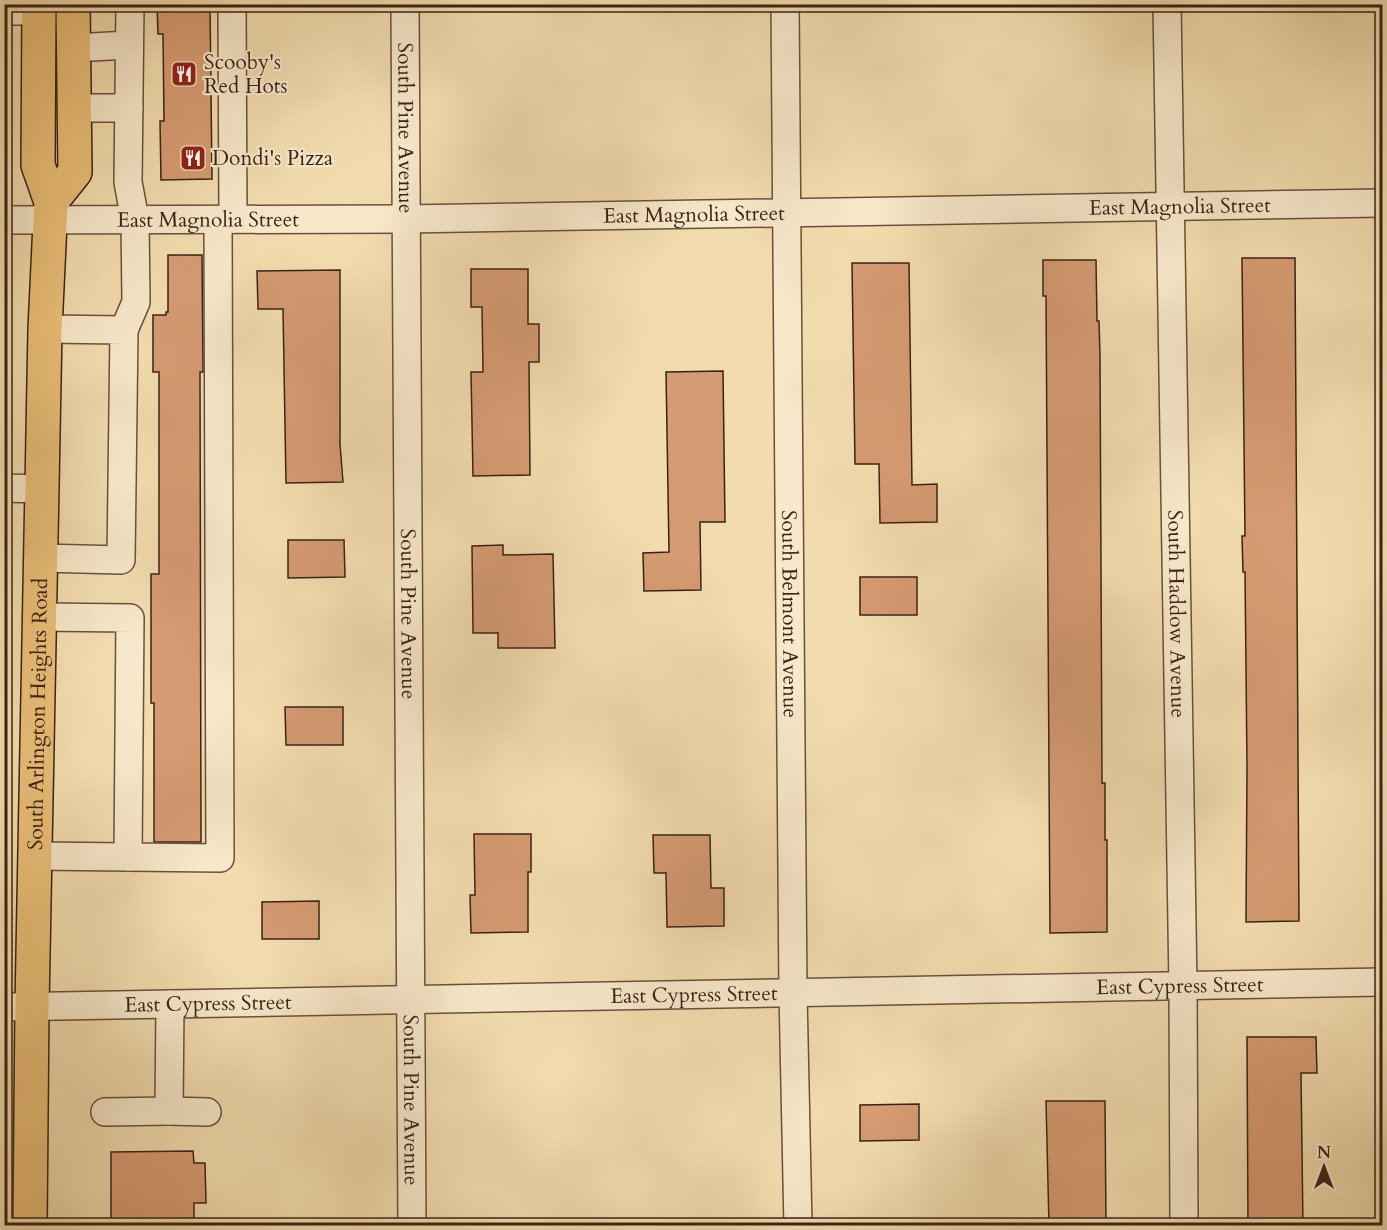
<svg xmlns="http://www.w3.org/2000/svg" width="1387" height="1230" font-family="Cardo,serif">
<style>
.building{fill:#d59b72;stroke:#3b2217;stroke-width:1.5}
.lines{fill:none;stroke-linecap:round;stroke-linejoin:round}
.minor-casing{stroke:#69503d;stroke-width:30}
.major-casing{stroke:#3b2217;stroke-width:36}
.minor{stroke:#f7e8ca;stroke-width:27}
.major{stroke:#e9be77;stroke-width:33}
.labels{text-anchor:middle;stroke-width:4.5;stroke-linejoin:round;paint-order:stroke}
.poi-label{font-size:21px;fill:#3b2217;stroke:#f7e8ca;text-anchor:start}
.street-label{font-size:21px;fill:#3b2217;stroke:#f7e8ca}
</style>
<rect width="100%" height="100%" fill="#f2dcae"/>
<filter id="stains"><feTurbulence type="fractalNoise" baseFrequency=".00333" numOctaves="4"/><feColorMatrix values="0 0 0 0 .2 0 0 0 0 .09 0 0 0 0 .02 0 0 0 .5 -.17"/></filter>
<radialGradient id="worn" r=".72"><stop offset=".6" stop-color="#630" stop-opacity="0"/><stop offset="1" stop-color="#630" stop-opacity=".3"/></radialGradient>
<g class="building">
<polygon points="157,4 210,4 212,179 161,180 160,121 164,121 163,34 158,34"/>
<polygon points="168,255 202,255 203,372 200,372 201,842 154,842 154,703 151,703 151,574 159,574 159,372 153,372 153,315 166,315 166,312 168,312"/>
<polygon points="1242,258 1295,258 1299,921 1246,922 1247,767 1245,572 1243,572 1242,536 1245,536"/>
<polygon points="1043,260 1096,260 1097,321 1099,321 1100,357 1102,783 1105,783 1105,840 1107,840 1107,932 1050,933 1046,296 1043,296"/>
<polygon points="852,263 909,263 912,485 937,484 937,522 880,523 879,464 855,464"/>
<polygon points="471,269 528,269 528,324 539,324 539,362 529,362 530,475 473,476 471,372 483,372 482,307 471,307"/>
<polygon points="340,270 340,444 343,482 286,483 283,309 258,309 257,271"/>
<polygon points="723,371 725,522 700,522 701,590 644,591 643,553 669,552 666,372"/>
<polygon points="288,540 344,540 345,577 288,578"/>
<polygon points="503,545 503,555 553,554 555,648 498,648 498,633 473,633 472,546"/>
<rect x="860" y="577" width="57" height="38"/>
<polygon points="285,707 343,707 343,745 286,745"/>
<polygon points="474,834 531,834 531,872 528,872 528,932 471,933 470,895 475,895"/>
<polygon points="653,835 710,835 711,888 724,888 724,926 667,927 666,873 654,873"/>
<polygon points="319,901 319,939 262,939 262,902"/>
<polygon points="1247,1037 1316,1037 1317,1073 1301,1073 1303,1226 1248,1226"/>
<polygon points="1046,1101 1105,1101 1106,1226 1049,1226"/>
<polygon points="919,1104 919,1140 860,1141 860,1105"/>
<polygon points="193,1151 194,1163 205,1163 206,1203 194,1203 194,1226 111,1226 111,1152"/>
</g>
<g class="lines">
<g class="minor-casing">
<g id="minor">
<polyline points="232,4 233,219"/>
<path id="s1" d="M 405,4 L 412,1226"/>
<path id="s2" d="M 785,4 L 793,993 L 798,1226"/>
<path id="s3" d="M 1167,4 L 1183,986 L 1184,1226"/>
<polyline points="4,11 39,11"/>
<polyline points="73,48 129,45"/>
<polyline points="74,108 129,108"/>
<path id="s4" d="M 4,220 L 405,219 L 1382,203"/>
<polyline points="124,330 136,302 135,220 128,182 130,4"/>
<polyline points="4,488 42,489"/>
<polyline points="41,558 121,560 124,330 45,329"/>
<polyline points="40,617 130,618 128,857"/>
<polyline points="35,856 220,858 218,220"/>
<path id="s5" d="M 4,1007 L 1382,982"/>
<polyline points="169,1111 207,1112"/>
<polyline points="105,1112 169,1111 170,1004"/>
</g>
</g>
<g class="major-casing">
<g id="major">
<polyline points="51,202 75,172 73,4"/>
<path id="s6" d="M 30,1226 L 32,1006 L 45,329 L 51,202 L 38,165 L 39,4"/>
</g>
</g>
<use href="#minor" class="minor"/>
<use href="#major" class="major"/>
</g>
<defs>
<g id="restaurant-square" transform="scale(1.35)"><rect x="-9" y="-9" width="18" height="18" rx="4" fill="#8f2418" stroke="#f7e8ca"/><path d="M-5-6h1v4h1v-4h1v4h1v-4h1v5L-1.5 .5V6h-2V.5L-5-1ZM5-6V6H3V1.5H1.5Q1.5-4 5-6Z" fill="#fff"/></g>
</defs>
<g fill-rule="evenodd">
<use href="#restaurant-square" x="184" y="74"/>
<use href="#restaurant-square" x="193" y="158"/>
</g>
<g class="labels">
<g class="poi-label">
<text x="204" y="69">Scooby's<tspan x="204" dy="24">Red Hots</tspan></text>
<text x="212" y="165">Dondi's Pizza</text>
</g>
<g class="street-label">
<text dy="7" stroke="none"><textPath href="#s1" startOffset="124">South Pine Avenue</textPath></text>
<text dy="7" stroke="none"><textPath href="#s4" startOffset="1176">East Magnolia Street</textPath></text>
<text dy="7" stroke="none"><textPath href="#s4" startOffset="690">East Magnolia Street</textPath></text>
<text dy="7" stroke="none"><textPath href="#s4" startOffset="204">East Magnolia Street</textPath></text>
<text dy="7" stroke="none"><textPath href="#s1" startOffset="610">South Pine Avenue</textPath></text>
<text dy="7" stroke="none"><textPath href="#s2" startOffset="610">South Belmont Avenue</textPath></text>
<text dy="7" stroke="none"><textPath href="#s3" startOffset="610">South Haddow Avenue</textPath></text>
<text dy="7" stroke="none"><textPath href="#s6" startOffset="512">South Arlington Heights Road</textPath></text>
<text dy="7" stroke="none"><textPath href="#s5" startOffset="1176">East Cypress Street</textPath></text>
<text dy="7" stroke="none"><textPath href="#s5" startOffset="690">East Cypress Street</textPath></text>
<text dy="7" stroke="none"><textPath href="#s5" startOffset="204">East Cypress Street</textPath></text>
<text dy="7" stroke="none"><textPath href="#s1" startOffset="1096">South Pine Avenue</textPath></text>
</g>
</g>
<rect width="1387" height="1230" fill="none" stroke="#f2dcae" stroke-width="24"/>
<rect x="6" y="6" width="1375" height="1218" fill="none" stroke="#3b2217" stroke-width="3"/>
<rect x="12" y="12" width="1363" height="1206" fill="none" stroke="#3b2217" stroke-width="1.5"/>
<g transform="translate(1324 1167)" stroke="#f7e8ca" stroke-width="4.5" paint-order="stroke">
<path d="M0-4.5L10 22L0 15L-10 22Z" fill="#3b2217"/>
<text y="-9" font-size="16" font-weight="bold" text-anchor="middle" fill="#3b2217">N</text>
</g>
<rect width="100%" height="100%" filter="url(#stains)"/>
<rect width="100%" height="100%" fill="url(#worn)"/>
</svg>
